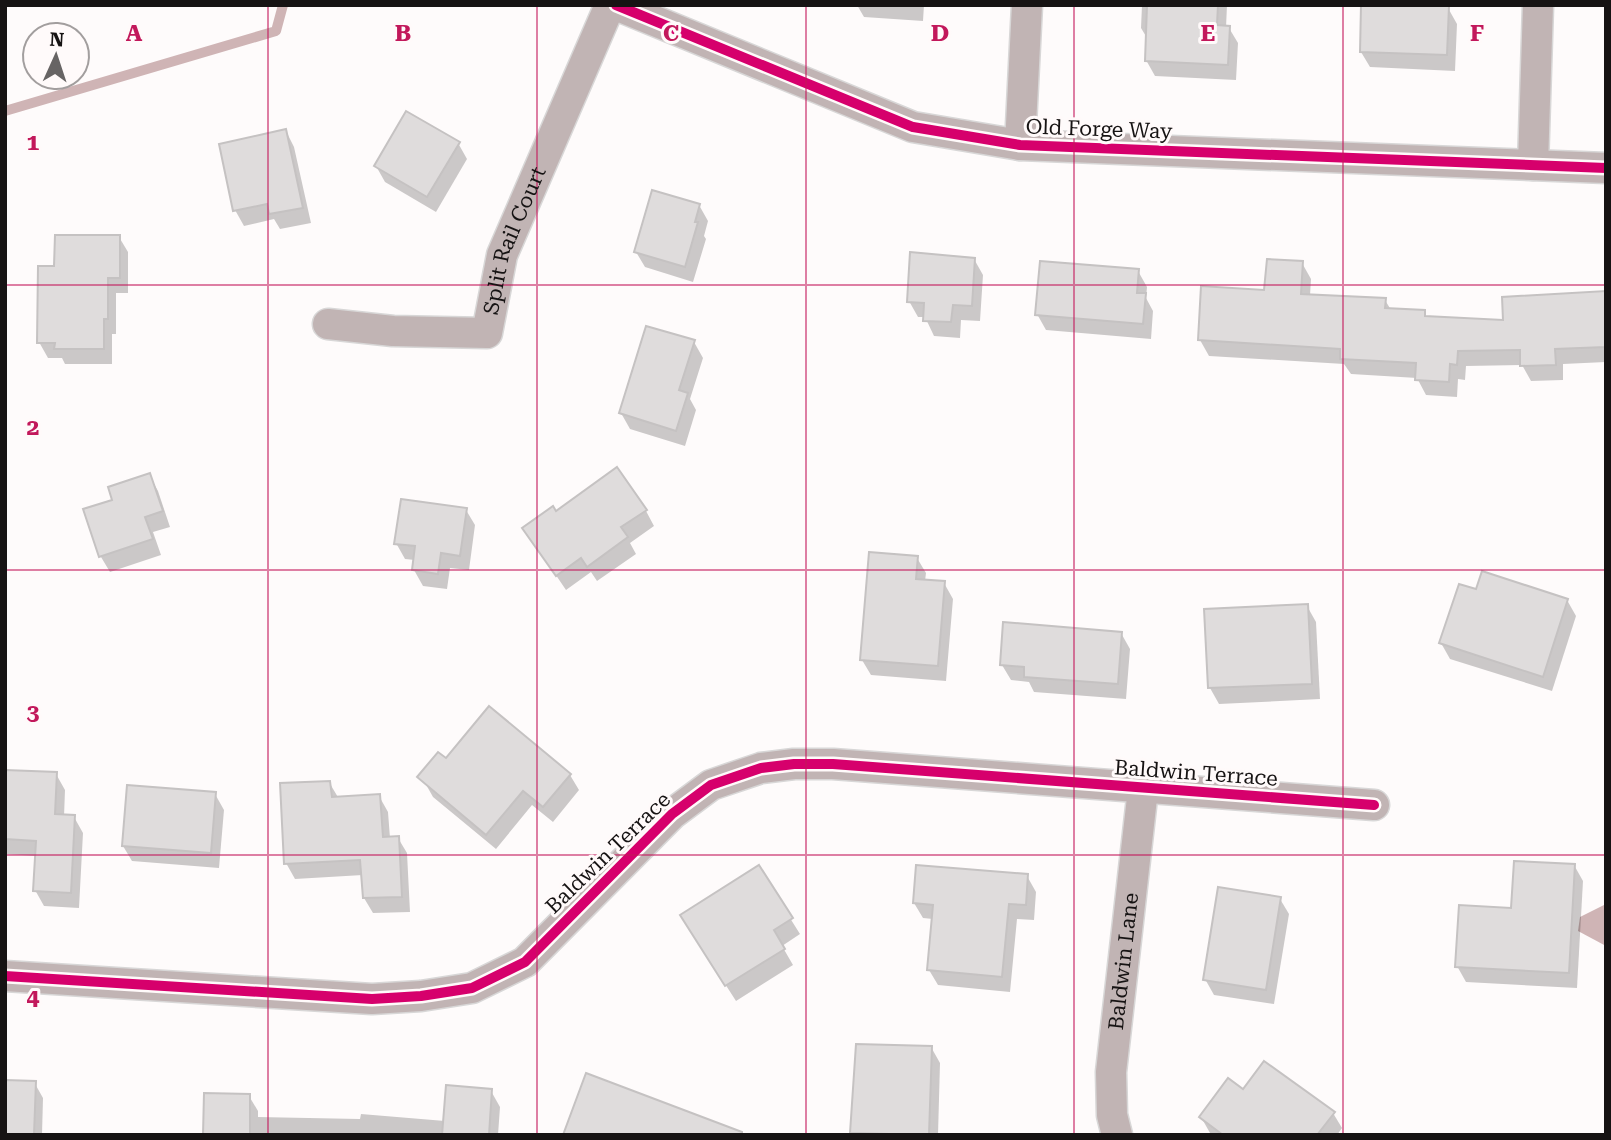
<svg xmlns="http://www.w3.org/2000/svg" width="1611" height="1140" font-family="'Roboto Serif',serif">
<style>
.water{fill:#cfb4b5}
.shadow{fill:#0003}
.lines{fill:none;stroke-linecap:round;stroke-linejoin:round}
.stream{stroke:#cfb4b5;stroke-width:10}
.building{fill:#dfdcdc;stroke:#c5c2c2;stroke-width:2}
.street-casing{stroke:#d8d7d7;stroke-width:33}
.street{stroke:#c1b4b4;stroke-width:30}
.cycleway-casing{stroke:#fffafa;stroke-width:15}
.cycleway{stroke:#d6006c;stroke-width:10}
.grid{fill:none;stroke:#c2185b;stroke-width:2;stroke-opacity:0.55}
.labels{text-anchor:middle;stroke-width:6;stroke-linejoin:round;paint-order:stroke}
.street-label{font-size:21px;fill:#161313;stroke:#fffafa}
.grid-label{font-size:23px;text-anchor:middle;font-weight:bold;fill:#c2185b;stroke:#fffafa;stroke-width:6;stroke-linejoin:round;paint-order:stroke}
</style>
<rect width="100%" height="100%" fill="#fefbfb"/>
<polygon class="water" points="1606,904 1606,946 1578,931 1580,917"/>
<g class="shadow">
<polygon points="857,5 924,5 923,21 864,17"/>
<polygon points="1142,5 1227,5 1226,28 1229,28 1238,43 1236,80 1155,76 1146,60 1147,38 1141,28"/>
<polygon points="1363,5 1428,5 1428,7 1448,8 1457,24 1455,71 1370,67 1361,52"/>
<polygon points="286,131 294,147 311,223 280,229 274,219 244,226 235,210"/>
<polygon points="458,143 467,159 436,212 385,182 376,166"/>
<polygon points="699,205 708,221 704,236 706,239 693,282 645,267 636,252"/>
<polygon points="119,237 128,252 128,293 116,293 116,334 112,334 112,364 65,364 62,358 48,358 39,342 56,268"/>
<polygon points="974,259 983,275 980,321 961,320 960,338 934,336 925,317 918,317 909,301"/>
<polygon points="1302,263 1311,279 1310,296 1385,300 1391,310 1424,312 1427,318 1505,322 1606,292 1606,362 1563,364 1563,380 1531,381 1522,365 1466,366 1465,380 1458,379 1457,397 1426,395 1417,378 1351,374 1344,364 1209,356 1200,340"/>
<polygon points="1138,271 1147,287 1146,298 1153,311 1151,339 1046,330 1037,314"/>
<polygon points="694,342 703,358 690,399 696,410 685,446 630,429 621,413"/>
<polygon points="149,475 158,491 170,527 153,532 161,555 110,572 101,557 85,510 114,501"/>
<polygon points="466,510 475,525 469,570 450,568 447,589 423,586 414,570 415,560 405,559 396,543"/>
<polygon points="646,511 654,526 630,543 636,554 597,581 591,572 566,590 524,528"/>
<polygon points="917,558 926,573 925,581 944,583 953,599 946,681 871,675 862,660"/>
<polygon points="1567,600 1576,616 1552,691 1450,659 1441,643"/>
<polygon points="1307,606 1316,622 1320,699 1219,704 1210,688 1206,611"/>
<polygon points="1121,633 1130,649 1126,699 1034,692 1029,682 1011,680 1002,665"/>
<polygon points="446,760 570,775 579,790 553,822 532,805 496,849 433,797 424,781"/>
<polygon points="5,772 56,774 65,790 64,817 74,817 83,833 79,908 44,906 35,890 37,856 5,854"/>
<polygon points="329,782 339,799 379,796 388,812 390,838 398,838 407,853 410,912 373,913 364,898 363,875 295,879 286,863"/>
<polygon points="215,794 224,810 219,868 132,861 123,846"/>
<polygon points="1574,865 1583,881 1577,988 1466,982 1457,966"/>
<polygon points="758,867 800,934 782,946 793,965 736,1001 691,931"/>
<polygon points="1027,876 1036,892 1034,920 1017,919 1010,992 938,985 929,970 933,919 923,918 914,903"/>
<polygon points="1280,899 1289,914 1274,1004 1214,995 1205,979"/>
<polygon points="931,1047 940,1063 938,1135 853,1135 852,1133"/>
<polygon points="34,1082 43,1098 42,1135 5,1135"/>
<polygon points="491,1091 500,1107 498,1135 205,1135 249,1096 258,1111 258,1117 360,1119 361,1114 445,1121"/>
<polygon points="1244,1091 1333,1113 1342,1128 1337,1135 1210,1133 1201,1117"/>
</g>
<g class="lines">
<polyline class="stream" points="5,111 276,31 283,5"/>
</g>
<g class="building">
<polygon points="1147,5 1218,5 1217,25 1230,26 1228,65 1145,61"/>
<polygon points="1361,5 1449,6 1447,55 1360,52"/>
<polygon points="406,111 460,142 427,197 374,166"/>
<polygon points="286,129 303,208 269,214 267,204 233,211 219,144"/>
<polygon points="652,190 700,204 695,222 698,222 685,267 634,252"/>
<polygon points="55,235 120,235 120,278 108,278 108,319 104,319 104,349 54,349 55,343 37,343 38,266 54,266"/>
<polygon points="910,252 975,258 972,306 953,305 951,322 923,321 924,303 907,302"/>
<polygon points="1267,259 1303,261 1301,294 1386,298 1385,308 1425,310 1425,316 1503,320 1502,297 1606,291 1606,347 1555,349 1556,365 1520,366 1520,350 1458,351 1457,365 1450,364 1449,382 1415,380 1416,363 1340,359 1340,349 1198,340 1201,286 1264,290"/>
<polygon points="1040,261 1139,269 1137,293 1146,293 1143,324 1035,315"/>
<polygon points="646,326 695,340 679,390 688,393 676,431 619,413"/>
<polygon points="617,467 647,510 621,527 628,537 587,567 581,558 556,576 522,528 553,506 556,511"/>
<polygon points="150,473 163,511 145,517 153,539 99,557 83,509 112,500 108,487"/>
<polygon points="401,499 467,508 460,556 441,553 438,574 412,570 415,546 394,544"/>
<polygon points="869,552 918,556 916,579 945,581 938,666 860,660"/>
<polygon points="1482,571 1568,599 1543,677 1439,643 1459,584 1476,589"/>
<polygon points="1308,604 1312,684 1208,688 1204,609"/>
<polygon points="1003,622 1122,632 1118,684 1024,677 1024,667 1000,665"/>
<polygon points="489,706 571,774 543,807 523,791 486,835 417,777 438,752 446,758"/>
<polygon points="5,770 57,772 55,814 75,815 71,893 33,891 36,841 5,839"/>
<polygon points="330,781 332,797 380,794 383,837 399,836 402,897 363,898 360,860 284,864 280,783"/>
<polygon points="127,785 216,792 211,853 122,846"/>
<polygon points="1514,861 1575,864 1569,973 1455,967 1459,905 1511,908"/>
<polygon points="759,865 793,918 774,930 785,949 725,986 680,915"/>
<polygon points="916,865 1028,874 1026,905 1009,904 1002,977 927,970 933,905 913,903"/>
<polygon points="1218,887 1281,897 1266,990 1203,980"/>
<polygon points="856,1044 932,1046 929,1135 850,1133"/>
<polygon points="1264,1061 1335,1112 1317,1135 1223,1135 1199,1117 1228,1078 1243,1089"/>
<polygon points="586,1073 742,1132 742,1135 563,1135"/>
<polygon points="5,1080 36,1081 34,1135 5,1135"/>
<polygon points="446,1085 492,1089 489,1135 442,1135"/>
<polygon points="204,1093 250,1094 250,1135 203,1135"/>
</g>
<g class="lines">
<g class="street-casing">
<g id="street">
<polyline points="616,5 913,127 1020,145 1606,168"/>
<polyline points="1020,145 1027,5"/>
<polyline points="1533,165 1538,5"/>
<path id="s1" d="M 328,324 L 393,331 L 487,333 L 502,255 L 610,5"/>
<polyline points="5,976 372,999 421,996 472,988 525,962 672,814 711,785 761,768 794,764 833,764 1374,805"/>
<path id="s2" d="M 1117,1135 L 1112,1115 L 1111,1072 L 1143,789"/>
</g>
</g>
<use href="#street" class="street"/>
<g class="cycleway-casing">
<g id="cycleway">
<polyline points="616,5 913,127 1020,145 1606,168"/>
<polyline points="5,976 372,999 421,996 472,988 525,962 672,814 711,785 761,768 794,764 833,764 1374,805"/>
</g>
</g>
<use href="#cycleway" class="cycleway"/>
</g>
<path class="grid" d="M 268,5 L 268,1135M 537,5 L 537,1135M 806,5 L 806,1135M 1074,5 L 1074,1135M 1343,5 L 1343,1135M 5,285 L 1606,285M 5,570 L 1606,570M 5,855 L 1606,855"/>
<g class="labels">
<g class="street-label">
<text transform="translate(1099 129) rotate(2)" y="7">Old Forge Way</text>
<text dy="7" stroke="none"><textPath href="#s1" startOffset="256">Split Rail Court</textPath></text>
<text transform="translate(1196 773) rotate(4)" y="7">Baldwin Terrace</text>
<text transform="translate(608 853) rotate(-44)" y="7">Baldwin Terrace</text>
<text dy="7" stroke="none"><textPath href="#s2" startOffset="175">Baldwin Lane</textPath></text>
</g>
</g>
<g class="grid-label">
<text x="134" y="41">A</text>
<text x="403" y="41">B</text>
<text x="671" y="41">C</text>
<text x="940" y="41">D</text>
<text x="1208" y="41">E</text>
<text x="1477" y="41">F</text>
<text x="33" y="150">1</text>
<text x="33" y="435">2</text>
<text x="33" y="720">3</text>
<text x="33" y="1005">4</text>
</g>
<rect width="1611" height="1140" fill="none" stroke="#161313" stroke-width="14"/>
<g transform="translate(56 56) rotate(3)"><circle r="33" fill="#fffafa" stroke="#a29e9e" stroke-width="2"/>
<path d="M0-5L12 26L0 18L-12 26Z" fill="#676464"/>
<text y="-10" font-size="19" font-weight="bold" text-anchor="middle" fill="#161313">N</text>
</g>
</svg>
